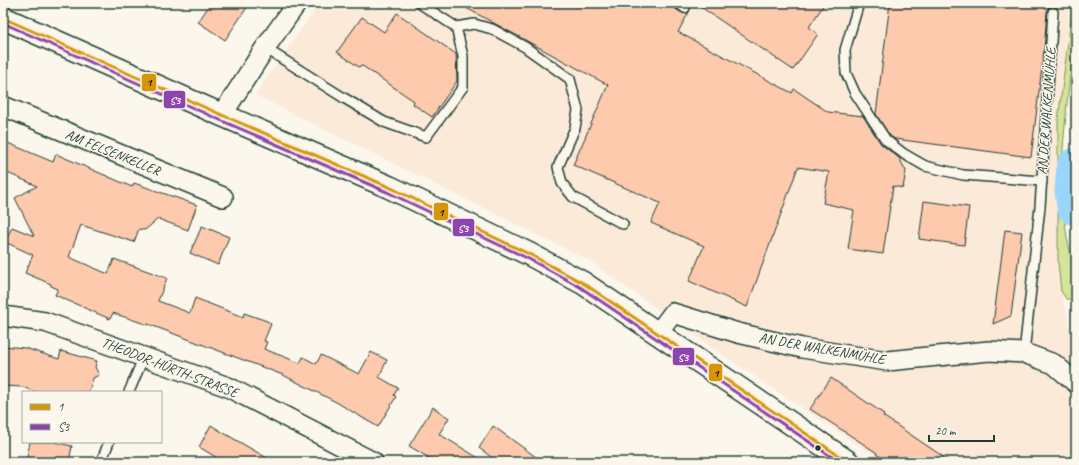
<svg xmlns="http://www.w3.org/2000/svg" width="1079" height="465" font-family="Caveat,sans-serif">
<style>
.built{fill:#fcead9}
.green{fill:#d4e498;stroke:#7a9066}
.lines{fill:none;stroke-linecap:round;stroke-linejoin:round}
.river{stroke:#9ad6fb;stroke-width:39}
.building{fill:#fdcaad;stroke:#1f3d34}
.service-casing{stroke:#1f3d34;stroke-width:12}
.minor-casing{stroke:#1f3d34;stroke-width:22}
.primary-casing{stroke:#1f3d34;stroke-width:25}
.service{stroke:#fbf7ec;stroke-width:9}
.minor{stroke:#fbf7ec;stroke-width:19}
.primary{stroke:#fbf7ec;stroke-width:22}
.bus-1-casing{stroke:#fbf7ec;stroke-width:6}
.bus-2-casing{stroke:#fbf7ec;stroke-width:6}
.bus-1{stroke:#d79608;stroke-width:3}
.bus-2{stroke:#8e44ad;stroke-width:3}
.bus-dot{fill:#1f3d34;stroke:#fbf7ec;stroke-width:1.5}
.labels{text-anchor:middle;stroke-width:3;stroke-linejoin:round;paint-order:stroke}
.street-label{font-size:14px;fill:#1f3d34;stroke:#fbf7ec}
.line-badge{stroke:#fbf7ec;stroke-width:1.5}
.badge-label{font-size:11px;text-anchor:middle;font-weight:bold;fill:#fff}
.pale-badge-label{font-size:11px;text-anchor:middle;font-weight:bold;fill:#111}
</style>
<rect width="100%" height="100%" fill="#fbf7ec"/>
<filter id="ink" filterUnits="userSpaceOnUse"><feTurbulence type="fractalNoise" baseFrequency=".025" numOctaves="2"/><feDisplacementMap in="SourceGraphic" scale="8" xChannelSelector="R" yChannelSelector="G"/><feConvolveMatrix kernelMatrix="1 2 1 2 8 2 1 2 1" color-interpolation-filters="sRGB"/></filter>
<g filter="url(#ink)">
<polygon class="built" points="320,3 1073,3 1058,120 1057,198 1058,263 1061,291 1068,319 1071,335 1076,343 1076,462 884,462 727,358 588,260 255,95"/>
<polygon class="green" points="1073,3 1076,3 1076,24 1067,103 1063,148 1062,199 1067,238 1076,274 1076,300 1075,300 1066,299 1061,291 1058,263 1058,120"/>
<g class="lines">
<polyline class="river" points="1076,167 1074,191 1076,206"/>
</g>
<g class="building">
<polygon points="211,3 250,3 225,40 198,22"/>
<polygon points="457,3 672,3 674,8 682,13 685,14 689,12 678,32 792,93 794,89 828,112 863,116 881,144 899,158 906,171 903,188 893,186 883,254 848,249 854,210 823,203 829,172 798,167 747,307 689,281 704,246 651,223 660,203 573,165 608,85"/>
<polygon points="695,3 825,3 809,27 818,34 793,70"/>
<polygon points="890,3 1050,3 1047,12 1044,50 1031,157 895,139 890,136 876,114"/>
<polygon points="397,13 456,54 457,81 432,117 413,104 414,101 361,65 359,67 337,52 362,17 384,32"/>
<polygon points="3,141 53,162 56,154 132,187 134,183 197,205 188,230 158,219 145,230 139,229 134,242 81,225 69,257 108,274 114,259 167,278 158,301 190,313 195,298 243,317 244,313 267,321 271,324 264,341 267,342 264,349 300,363 303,357 316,364 321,355 359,374 371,352 387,360 379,377 398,388 394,395 396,397 378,427 336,402 283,375 148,324 148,325 113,313 110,319 55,295 58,289 51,286 51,284 25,273 33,255 5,242 12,227 34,236 15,198 37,186 3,171"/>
<polygon points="924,201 969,207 964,245 919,239"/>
<polygon points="202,226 229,237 218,265 190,253"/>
<polygon points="1005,230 1022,232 1011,316 993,324"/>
<polygon points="3,346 25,348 59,359 61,351 97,361 95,367 99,375 93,378 89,392 35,392 23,387 3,386"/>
<polygon points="831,378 884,414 883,416 951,462 888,462 876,454 877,453 810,409"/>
<polygon points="433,407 449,418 439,434 485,462 436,462 409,446"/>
<polygon points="211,425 222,432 274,462 224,462 199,447"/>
<polygon points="493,426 543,462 498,462 479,448"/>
<polygon points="30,442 54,442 72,446 69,462 26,462"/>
</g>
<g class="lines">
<g class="service-casing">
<g id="service">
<polyline points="678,3 685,8"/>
<polyline points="859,3 845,50 846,73 855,93 886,140 904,154 925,166 963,175 1042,181"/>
<polyline points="456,27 474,24 492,29 525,47 570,79 578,110 575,128 558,167 562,183 573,197 623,224"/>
<polyline points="265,48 344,98 384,122 426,137 463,87 463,56 456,27 419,3"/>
<polyline points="1024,353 1040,207 1053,12"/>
<polyline points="129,392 144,356"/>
<polyline points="101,462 109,442"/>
</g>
</g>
<g class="minor-casing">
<g id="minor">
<polyline points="3,106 223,197"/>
<polyline points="222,115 265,48 297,3"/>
<polyline points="3,316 45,322 228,387 373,462"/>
<polyline points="658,333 673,313 738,333 802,348 887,361 989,351 1024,353 1054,364 1076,383"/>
</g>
</g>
<g class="primary-casing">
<polyline id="primary" points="3,18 222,115 389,187 529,254 583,283 848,462"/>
</g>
<use href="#service" class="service"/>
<use href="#minor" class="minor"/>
<use href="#primary" class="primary"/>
<g class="bus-1-casing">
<polyline id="bus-1" points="3,18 222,115 389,187 529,254 583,283 848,462"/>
</g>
<g class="bus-2-casing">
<polyline id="bus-2" points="3,23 220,120 387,192 527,258 580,287 839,462"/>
</g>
<use href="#bus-1" class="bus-1"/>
<use href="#bus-2" class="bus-2"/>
</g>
</g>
<circle class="bus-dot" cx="818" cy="448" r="3.5"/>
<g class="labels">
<g class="street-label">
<text transform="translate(1046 111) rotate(-86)" y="5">AN DER WALKENMÜHLE</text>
<text transform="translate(113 152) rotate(22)" y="5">AM FELSENKELLER</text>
<text transform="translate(822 348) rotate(10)" y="5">AN DER WALKENMÜHLE</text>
<text transform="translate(170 367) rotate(21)" y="5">THEODOR-HÜRTH-STRASSE</text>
</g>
</g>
<g class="line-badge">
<rect x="141" y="73" width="16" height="19" rx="4" fill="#d79608"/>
<rect x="163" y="90" width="23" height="19" rx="4" fill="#8e44ad"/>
<rect x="433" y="202" width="16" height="19" rx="4" fill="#d79608"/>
<rect x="452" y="218" width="23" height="19" rx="4" fill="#8e44ad"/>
<rect x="672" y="347" width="23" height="19" rx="4" fill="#8e44ad"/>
<rect x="708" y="363" width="15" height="19" rx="4" fill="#d79608"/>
</g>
<g class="badge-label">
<text x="175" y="104">S3</text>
<text x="463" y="232">S3</text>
<text x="683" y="361">S3</text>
</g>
<g class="pale-badge-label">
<text x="149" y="86">1</text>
<text x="441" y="216">1</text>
<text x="716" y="377">1</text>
</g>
<rect width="1079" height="465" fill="none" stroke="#fbf7ec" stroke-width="16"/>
<rect x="8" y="8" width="1063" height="449" fill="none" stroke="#1f3d34" stroke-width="1.5" filter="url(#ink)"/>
<rect x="22" y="391" width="140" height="52" fill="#fbf7ec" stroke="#a3ada2"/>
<rect x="30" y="404" width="20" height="6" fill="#d79608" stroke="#a3ada2"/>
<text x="58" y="411" font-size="12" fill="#1f3d34">1</text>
<rect x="30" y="424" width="20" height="6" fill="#8e44ad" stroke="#a3ada2"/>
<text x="58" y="431" font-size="12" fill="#1f3d34">S3</text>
<path d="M929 435v6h65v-6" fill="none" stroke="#1f3d34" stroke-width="2"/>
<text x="935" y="435" font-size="12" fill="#1f3d34" stroke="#fbf7ec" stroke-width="3" paint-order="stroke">20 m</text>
</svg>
